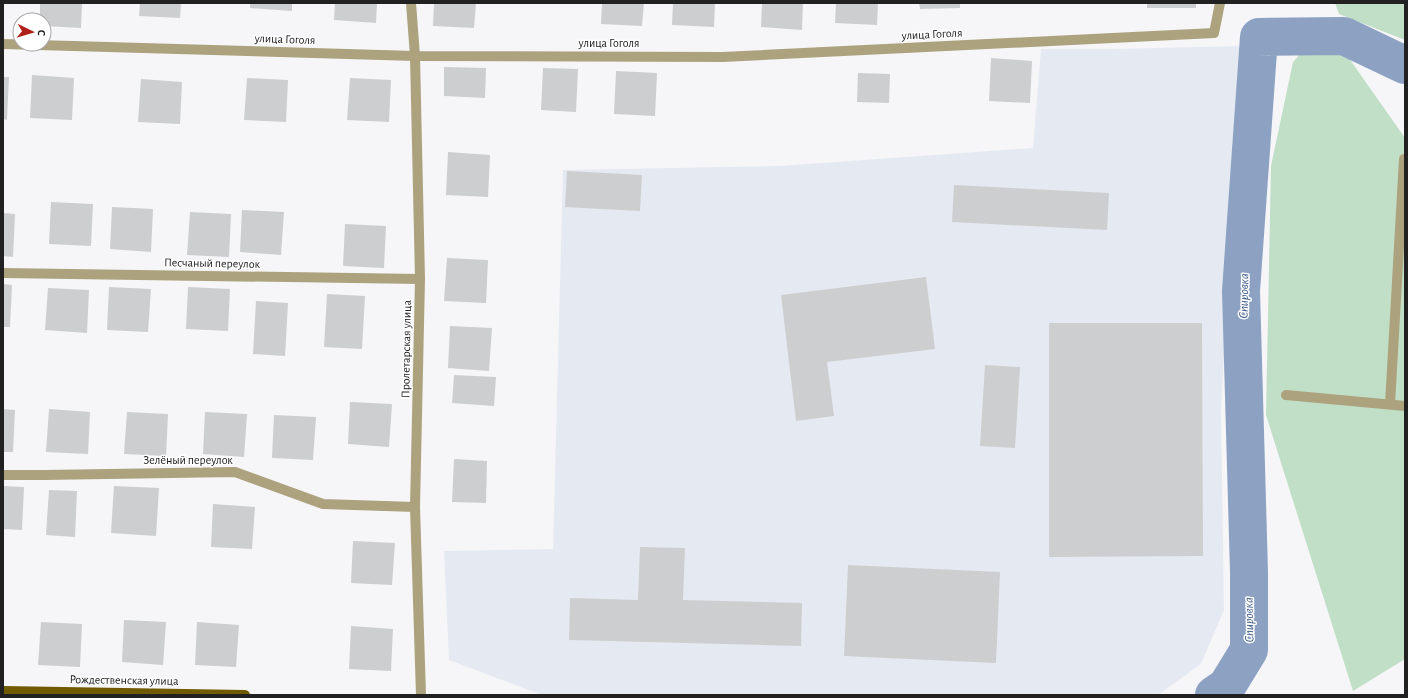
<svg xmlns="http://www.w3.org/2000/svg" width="1408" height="698" font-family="'Alegreya Sans',sans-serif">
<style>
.built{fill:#e5eaf2}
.green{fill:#c0dfc6}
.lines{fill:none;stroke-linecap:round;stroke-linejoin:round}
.river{stroke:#8da2c3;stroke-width:38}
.building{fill:#cdcecf}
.minor{stroke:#ada27e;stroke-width:10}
.major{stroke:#705b02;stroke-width:10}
.labels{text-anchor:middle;stroke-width:3;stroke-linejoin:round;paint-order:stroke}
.street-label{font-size:12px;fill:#212121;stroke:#fff}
.water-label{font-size:13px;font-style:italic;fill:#375583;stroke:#fff}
</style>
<rect width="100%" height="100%" fill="#f6f6f8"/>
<polygon class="built" points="1241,46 1221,409 1224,610 1201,664 1158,695 542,695 449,660 444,551 553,549 563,170 779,166 1033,148 1041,49 1114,49"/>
<g class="green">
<polygon points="1335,3 1405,3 1405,40 1339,14"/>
<polygon points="1311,42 1339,44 1405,138 1405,659 1353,691 1266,415 1271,166 1293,62"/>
</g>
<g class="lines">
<polyline class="river" points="1214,695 1227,686 1249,650 1249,572 1241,291 1259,37 1344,36 1405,65"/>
</g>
<g class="building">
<polygon points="40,3 82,3 81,28 44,26 44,20 40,20"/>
<polygon points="140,3 181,3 180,18 139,16"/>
<polygon points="250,3 292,3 292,11 250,8"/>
<polygon points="335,3 377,3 376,23 334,20"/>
<polygon points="434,3 476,3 474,28 433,26"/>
<polygon points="602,3 644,3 642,26 601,24"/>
<polygon points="673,3 715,3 714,27 672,25"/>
<polygon points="762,3 803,3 802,30 761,27"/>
<polygon points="836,3 878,3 877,25 835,23"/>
<polygon points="919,3 960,3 960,8 920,9"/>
<rect x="1147" y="3" width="49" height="5"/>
<polygon points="991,58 1032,61 1030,103 989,101"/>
<polygon points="444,67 486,68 485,98 444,96"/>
<polygon points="543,68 578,69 576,112 541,110"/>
<polygon points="616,71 657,73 655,116 614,114"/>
<polygon points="858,73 890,74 889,103 857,102"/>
<polygon points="32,75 74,78 72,120 30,118"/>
<polygon points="3,77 9,77 7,120 3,119"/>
<polygon points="247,78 288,80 286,122 244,120"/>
<polygon points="350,78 391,80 389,122 347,120"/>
<polygon points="141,79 182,82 180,124 138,122"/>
<polygon points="448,152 490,155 488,197 446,195"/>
<polygon points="567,171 642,175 640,211 565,207"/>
<polygon points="954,185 1109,193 1107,230 952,222"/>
<polygon points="51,202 93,204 91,246 49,244"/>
<polygon points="112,207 153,209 151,252 110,249"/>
<polygon points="242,210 284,212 281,255 240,252"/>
<polygon points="190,212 231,214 229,257 187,255"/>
<polygon points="3,213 15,214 13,257 3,256"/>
<polygon points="345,224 386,226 384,268 343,266"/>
<polygon points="447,258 488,260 486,303 444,301"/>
<polygon points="926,277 935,349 827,362 834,416 796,421 781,295"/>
<polygon points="3,284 12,285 10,327 3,327"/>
<polygon points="109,287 151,289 148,332 107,330"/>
<polygon points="188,287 230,289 228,331 186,329"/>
<polygon points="48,288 89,290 87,333 45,330"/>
<polygon points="327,294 365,296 362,349 324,347"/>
<polygon points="256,301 288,303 285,356 253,354"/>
<polygon points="1049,323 1202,323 1203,556 1049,557"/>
<polygon points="450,326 492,328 489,371 448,368"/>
<polygon points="985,365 1020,367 1015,448 980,446"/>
<polygon points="454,375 496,377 494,406 452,403"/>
<polygon points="350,402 392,404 389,447 348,444"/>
<polygon points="3,409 15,410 13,452 3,452"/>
<polygon points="49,409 90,412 88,454 46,452"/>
<polygon points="127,412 168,414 166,456 124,454"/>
<polygon points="205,412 247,414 244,457 203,454"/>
<polygon points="274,415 316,417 313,460 272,458"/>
<polygon points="454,459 487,461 486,503 452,502"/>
<polygon points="3,486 24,487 22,530 3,529"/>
<polygon points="114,486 159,488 156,536 111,533"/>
<polygon points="49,490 77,491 75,537 46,535"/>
<polygon points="213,504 255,507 252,549 211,547"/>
<polygon points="353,541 395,543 392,585 351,583"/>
<polygon points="640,547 685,548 683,600 802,603 801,646 569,640 570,598 638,600"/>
<polygon points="848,565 1000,572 996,663 844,656"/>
<polygon points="124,620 166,622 163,665 122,662"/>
<polygon points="41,622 82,624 80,667 38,665"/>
<polygon points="197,622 239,625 236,667 195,665"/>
<polygon points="351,626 393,629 391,671 349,669"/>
</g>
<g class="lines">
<g class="minor">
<polyline points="411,3 415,56 420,279 415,507 421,695"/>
<polyline points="3,44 415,56 723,57 1214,33 1220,3"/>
<polyline points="3,273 420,279"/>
<polyline points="1286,395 1405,406"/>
<polyline points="1390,404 1404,159"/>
<polyline points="3,475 44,475 235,472 323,504 415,507"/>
</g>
<polyline class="major" points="3,691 245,695"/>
</g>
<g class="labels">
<g class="street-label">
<text transform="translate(932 34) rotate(-3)" y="4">улица Гоголя</text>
<text transform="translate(285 39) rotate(2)" y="4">улица Гоголя</text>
<text x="609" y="47">улица Гоголя</text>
<text transform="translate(212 263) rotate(1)" y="4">Песчаный переулок</text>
<text transform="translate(406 349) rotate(-89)" y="4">Пролетарская улица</text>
<text x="188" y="464">Зелёный переулок</text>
<text transform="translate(124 680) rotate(1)" y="4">Рождественская улица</text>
</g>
<g class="water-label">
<text transform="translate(1243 296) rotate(-89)" y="5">Спировка</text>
<text transform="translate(1248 620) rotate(-91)" y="5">Спировка</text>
</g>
</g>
<rect width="1408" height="698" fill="none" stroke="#212121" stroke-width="8"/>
<g transform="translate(32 32) rotate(95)"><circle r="19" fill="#ffffff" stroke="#a6a6a6"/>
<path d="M0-3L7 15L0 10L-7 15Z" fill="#b0201b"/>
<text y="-6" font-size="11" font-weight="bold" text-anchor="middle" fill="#212121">С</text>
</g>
</svg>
